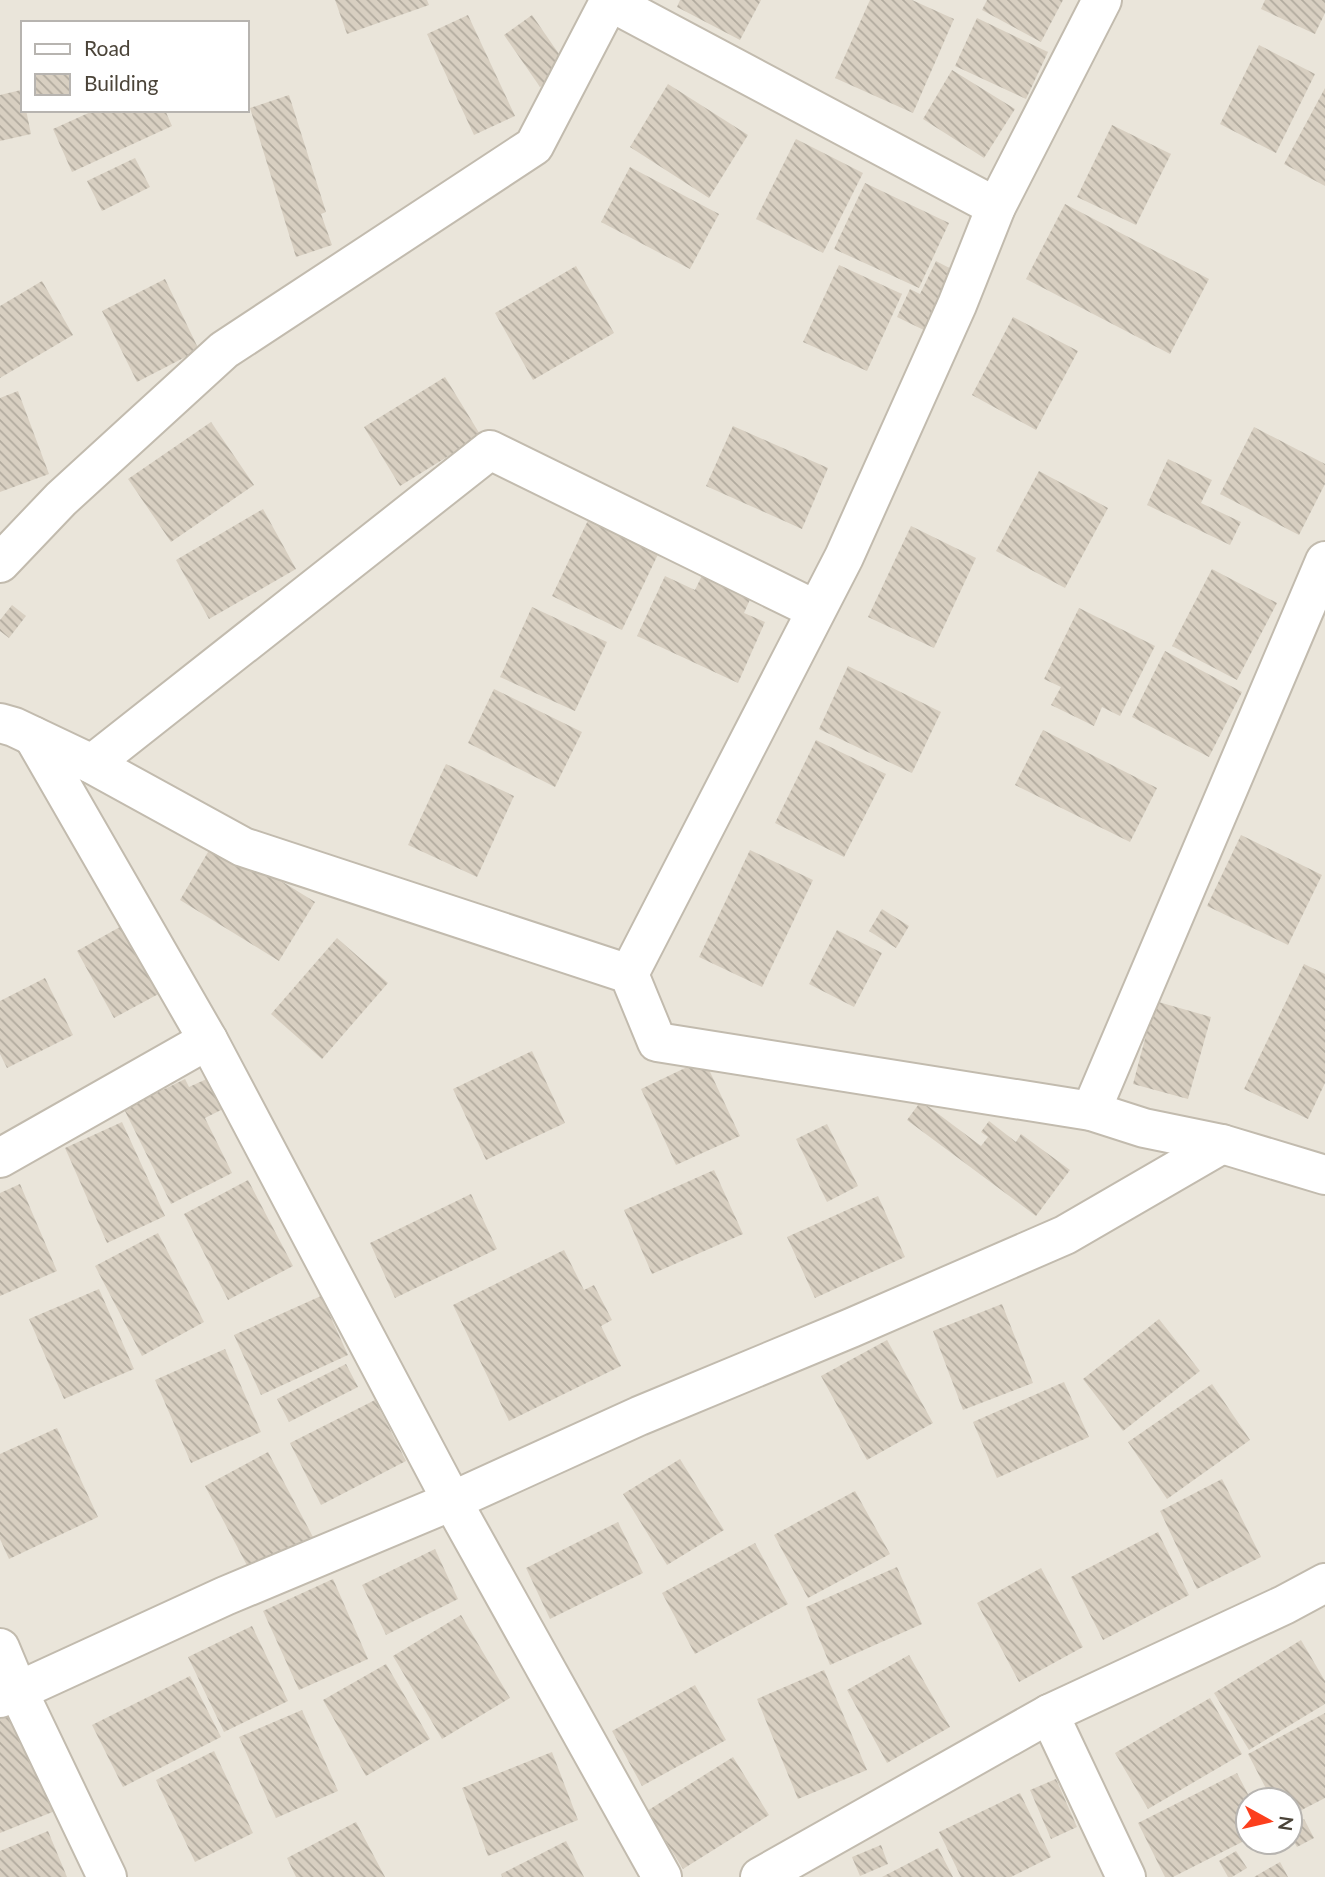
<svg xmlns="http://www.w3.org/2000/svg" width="1325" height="1877" font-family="Lato,sans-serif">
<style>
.residential{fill:#eae5da;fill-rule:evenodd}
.building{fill:url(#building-back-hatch)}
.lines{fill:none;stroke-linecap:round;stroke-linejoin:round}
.minor-casing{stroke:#c2bbae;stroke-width:42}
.minor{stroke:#fff;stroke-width:38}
</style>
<defs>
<pattern id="building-back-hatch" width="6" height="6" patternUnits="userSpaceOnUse" patternTransform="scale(1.75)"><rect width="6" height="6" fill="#d8cfc1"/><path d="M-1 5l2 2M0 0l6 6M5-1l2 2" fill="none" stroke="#b1aa9e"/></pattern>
</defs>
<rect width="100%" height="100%" fill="#f6f3ec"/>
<path class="residential" d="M 0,0 L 1325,0 L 1325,1877 L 0,1877 ZM 23,23 L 247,23 L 247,110 L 23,110 ZM 1248,1800 L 1290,1800 L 1290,1842 L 1248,1842 Z"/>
<g class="building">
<polygon points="335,0 427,0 429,5 347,34"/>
<polygon points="680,0 761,0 740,40 677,7"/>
<polygon points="870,0 912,0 954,19 913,113 835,78"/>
<polygon points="987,0 1063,0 1041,42 982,10"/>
<polygon points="1265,0 1325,0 1325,13 1315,34 1261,9"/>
<polygon points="468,15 515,116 474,135 427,34"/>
<polygon points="532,15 568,67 540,87 504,35"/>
<polygon points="977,18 1048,52 1026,99 955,66"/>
<polygon points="1259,45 1315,74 1276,153 1220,124"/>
<polygon points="952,70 1015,109 984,158 923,119"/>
<polygon points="668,84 748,135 709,198 630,147"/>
<polygon points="1325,88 1325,186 1284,164"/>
<polygon points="21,90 23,110 26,110 31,134 0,141 0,95"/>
<polygon points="289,95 326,212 321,214 332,245 296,257 250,108"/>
<polygon points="95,110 165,110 172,126 72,172 53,129"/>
<polygon points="1112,125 1171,154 1136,225 1077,197"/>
<polygon points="796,139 863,173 823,253 756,219"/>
<polygon points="135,158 150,187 102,211 87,181"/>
<polygon points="630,167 719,214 690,269 601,222"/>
<polygon points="865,183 949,223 919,288 834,249"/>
<polygon points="1065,204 1209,279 1170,354 1026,279"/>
<polygon points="936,261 959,273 930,333 897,317 910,289 920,294"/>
<polygon points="839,265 902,294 867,371 803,342"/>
<polygon points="576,266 614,333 533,380 495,313"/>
<polygon points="165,279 199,350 137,382 102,311"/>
<polygon points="42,281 73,335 0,378 0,306"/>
<polygon points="1013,317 1078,351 1036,430 972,395"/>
<polygon points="445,377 481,436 400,486 364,427"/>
<polygon points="18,391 49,474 0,492 0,398"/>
<polygon points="211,422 254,485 171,542 128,479"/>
<polygon points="733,426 828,468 802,529 706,486"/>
<polygon points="1254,427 1325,464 1325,484 1299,535 1220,494"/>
<polygon points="1168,459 1212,480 1201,503 1241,522 1230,545 1147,505"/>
<polygon points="1039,471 1108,508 1065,588 996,551"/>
<polygon points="263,509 296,569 209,619 176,560"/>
<polygon points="591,514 661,548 622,630 552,596"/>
<polygon points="911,526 976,558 934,648 868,617"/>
<polygon points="707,565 755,588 744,613 765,622 738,683 637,636 665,576 695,590"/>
<polygon points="1212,569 1277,603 1237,680 1172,646"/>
<polygon points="12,605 26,616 9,638 0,631 0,620"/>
<polygon points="532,607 607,642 575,711 500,677"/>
<polygon points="1079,608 1155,646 1120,716 1102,707 1094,726 1051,705 1061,687 1044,679"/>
<polygon points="1165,651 1242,692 1209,757 1132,717"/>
<polygon points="848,666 941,712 912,773 819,729"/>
<polygon points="494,689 582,732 555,787 468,743"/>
<polygon points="1043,730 1157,788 1130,842 1015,785"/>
<polygon points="816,740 886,774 844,857 775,823"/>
<polygon points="446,764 514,796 477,877 408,845"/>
<polygon points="1241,835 1322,875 1288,945 1207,906"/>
<polygon points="215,840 315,902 279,961 180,900"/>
<polygon points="750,850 813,880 762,987 699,957"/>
<polygon points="882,909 909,926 896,948 869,931"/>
<polygon points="127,923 164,991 114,1018 77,951"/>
<polygon points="837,930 882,953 854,1007 809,984"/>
<polygon points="337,938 388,983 322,1059 271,1014"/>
<polygon points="1304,964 1325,974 1325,1083 1308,1119 1244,1089"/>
<polygon points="45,978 73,1035 7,1068 0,1054 0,1001"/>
<polygon points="1155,1001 1211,1017 1188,1099 1133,1084"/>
<polygon points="532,1051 565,1123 486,1160 453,1089"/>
<polygon points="704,1059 740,1136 676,1165 641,1089"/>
<polygon points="211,1077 227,1107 205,1118 232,1173 171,1204 124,1109 185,1079 189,1087"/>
<polygon points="921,1101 981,1146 988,1137 981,1132 989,1121 1016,1142 1021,1134 1070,1170 1036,1216 907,1120"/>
<polygon points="122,1122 165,1216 107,1243 65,1148"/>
<polygon points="827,1124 858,1186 827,1202 796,1139"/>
<polygon points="714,1170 743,1234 652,1274 624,1210"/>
<polygon points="248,1180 293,1266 228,1300 184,1214"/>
<polygon points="20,1184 57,1271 0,1296 0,1193"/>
<polygon points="471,1194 497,1249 395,1298 370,1243"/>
<polygon points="878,1196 905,1257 815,1298 787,1237"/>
<polygon points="158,1233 204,1322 142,1356 95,1266"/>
<polygon points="564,1250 584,1290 594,1285 612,1320 601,1326 621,1366 509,1421 453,1305"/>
<polygon points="99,1289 134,1369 64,1399 29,1319"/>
<polygon points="321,1296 348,1355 261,1395 234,1335"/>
<polygon points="1002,1304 1033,1383 963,1410 933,1331"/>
<polygon points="1159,1319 1200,1371 1123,1431 1083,1379"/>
<polygon points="887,1340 933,1423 867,1460 821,1376"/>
<polygon points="225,1349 261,1432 191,1463 155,1380"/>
<polygon points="346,1364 358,1387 289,1422 277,1399"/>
<polygon points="1064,1382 1089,1437 997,1478 973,1422"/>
<polygon points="1212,1384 1250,1440 1167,1499 1128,1442"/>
<polygon points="375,1400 406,1461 321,1505 290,1443"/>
<polygon points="57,1428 98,1517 9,1559 0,1539 0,1454"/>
<polygon points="268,1452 313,1537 250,1571 205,1486"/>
<polygon points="680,1459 724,1530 667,1565 623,1494"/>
<polygon points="1222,1479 1261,1557 1197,1589 1160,1511"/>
<polygon points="855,1491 890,1554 808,1598 774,1535"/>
<polygon points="618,1522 643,1573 550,1619 526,1568"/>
<polygon points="1158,1532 1189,1595 1103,1640 1071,1577"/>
<polygon points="755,1543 788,1604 695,1654 662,1593"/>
<polygon points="435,1549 458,1599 386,1635 362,1585"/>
<polygon points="897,1567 922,1624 830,1665 806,1607"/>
<polygon points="1041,1568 1083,1647 1019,1682 977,1603"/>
<polygon points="333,1579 368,1659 299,1690 263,1611"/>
<polygon points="461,1615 510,1698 442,1739 393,1656"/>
<polygon points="252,1626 288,1701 224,1732 188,1657"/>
<polygon points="1301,1640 1325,1681 1325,1704 1249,1750 1214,1693"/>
<polygon points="909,1655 950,1727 887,1763 847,1690"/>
<polygon points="386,1664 430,1739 366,1776 323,1700"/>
<polygon points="824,1670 867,1770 798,1799 757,1699"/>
<polygon points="190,1676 221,1737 123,1787 92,1725"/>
<polygon points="695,1685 726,1740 642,1786 612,1731"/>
<polygon points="1210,1698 1242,1754 1148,1809 1115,1753"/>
<polygon points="302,1710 338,1791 276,1818 239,1737"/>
<polygon points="15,1713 55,1811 0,1833 0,1719"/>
<polygon points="1325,1713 1325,1798 1290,1816 1290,1800 1272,1800 1248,1754"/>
<polygon points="214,1751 253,1833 195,1862 156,1780"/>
<polygon points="552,1752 578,1820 488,1856 462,1788"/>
<polygon points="733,1757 769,1815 683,1869 647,1811"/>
<polygon points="1237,1773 1251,1800 1248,1800 1248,1839 1173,1877 1165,1877 1138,1823"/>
<polygon points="1056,1779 1077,1827 1051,1839 1030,1790"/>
<polygon points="1020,1793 1051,1857 1011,1877 961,1877 939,1832"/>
<polygon points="1304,1819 1314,1838 1297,1847 1290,1835 1290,1827"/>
<polygon points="356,1822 385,1877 296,1877 287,1858"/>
<polygon points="48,1831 67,1877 0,1877 0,1851"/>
<polygon points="566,1841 584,1877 502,1877 501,1874"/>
<polygon points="881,1845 888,1864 860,1876 852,1857"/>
<polygon points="938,1848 953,1877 882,1877"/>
<polygon points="1236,1851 1247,1868 1232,1877 1228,1877 1219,1861"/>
<polygon points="1280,1862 1288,1877 1254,1877"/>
</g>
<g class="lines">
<g class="minor-casing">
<g id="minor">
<polyline points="609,1 996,207"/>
<polyline points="0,563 61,499 224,350 534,146 610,0"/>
<polyline points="0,723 14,727 92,764 243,847 629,974 657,1042 1091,1111 1144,1128 1222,1144 1325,1175"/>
<polyline points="33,736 208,1040 452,1501 662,1877"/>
<polyline points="92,764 490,450 816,610"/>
<polyline points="629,974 844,557 957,305 996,207 1102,0"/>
<polyline points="1091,1111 1325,561"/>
<polyline points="0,1158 208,1040"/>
<polyline points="0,1648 18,1691 107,1877"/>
<polyline points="0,1698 18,1691 225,1596 452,1501 639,1416 851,1328 1065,1235 1222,1144"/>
<polyline points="1049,1714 1126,1877"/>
<polyline points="760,1877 1049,1714 1284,1605 1325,1583"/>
</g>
</g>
<use href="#minor" class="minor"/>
</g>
<rect x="21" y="21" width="228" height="91" fill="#ffffff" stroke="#b7b4b0" stroke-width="2"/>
<rect x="35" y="44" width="35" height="10" fill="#ffffff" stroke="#b7b4b0" stroke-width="2"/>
<text x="84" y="56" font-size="21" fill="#4b4439">Road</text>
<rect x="35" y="74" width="35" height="21" fill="url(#building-back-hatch)" stroke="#b7b4b0" stroke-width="2"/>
<text x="84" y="91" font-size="21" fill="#4b4439">Building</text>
<g transform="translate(1269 1821) rotate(98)"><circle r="33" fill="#ffffff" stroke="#b7b4b0" stroke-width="2"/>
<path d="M0-5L12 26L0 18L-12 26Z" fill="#fc3f1d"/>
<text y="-10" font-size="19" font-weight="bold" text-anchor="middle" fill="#4b4439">N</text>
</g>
</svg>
